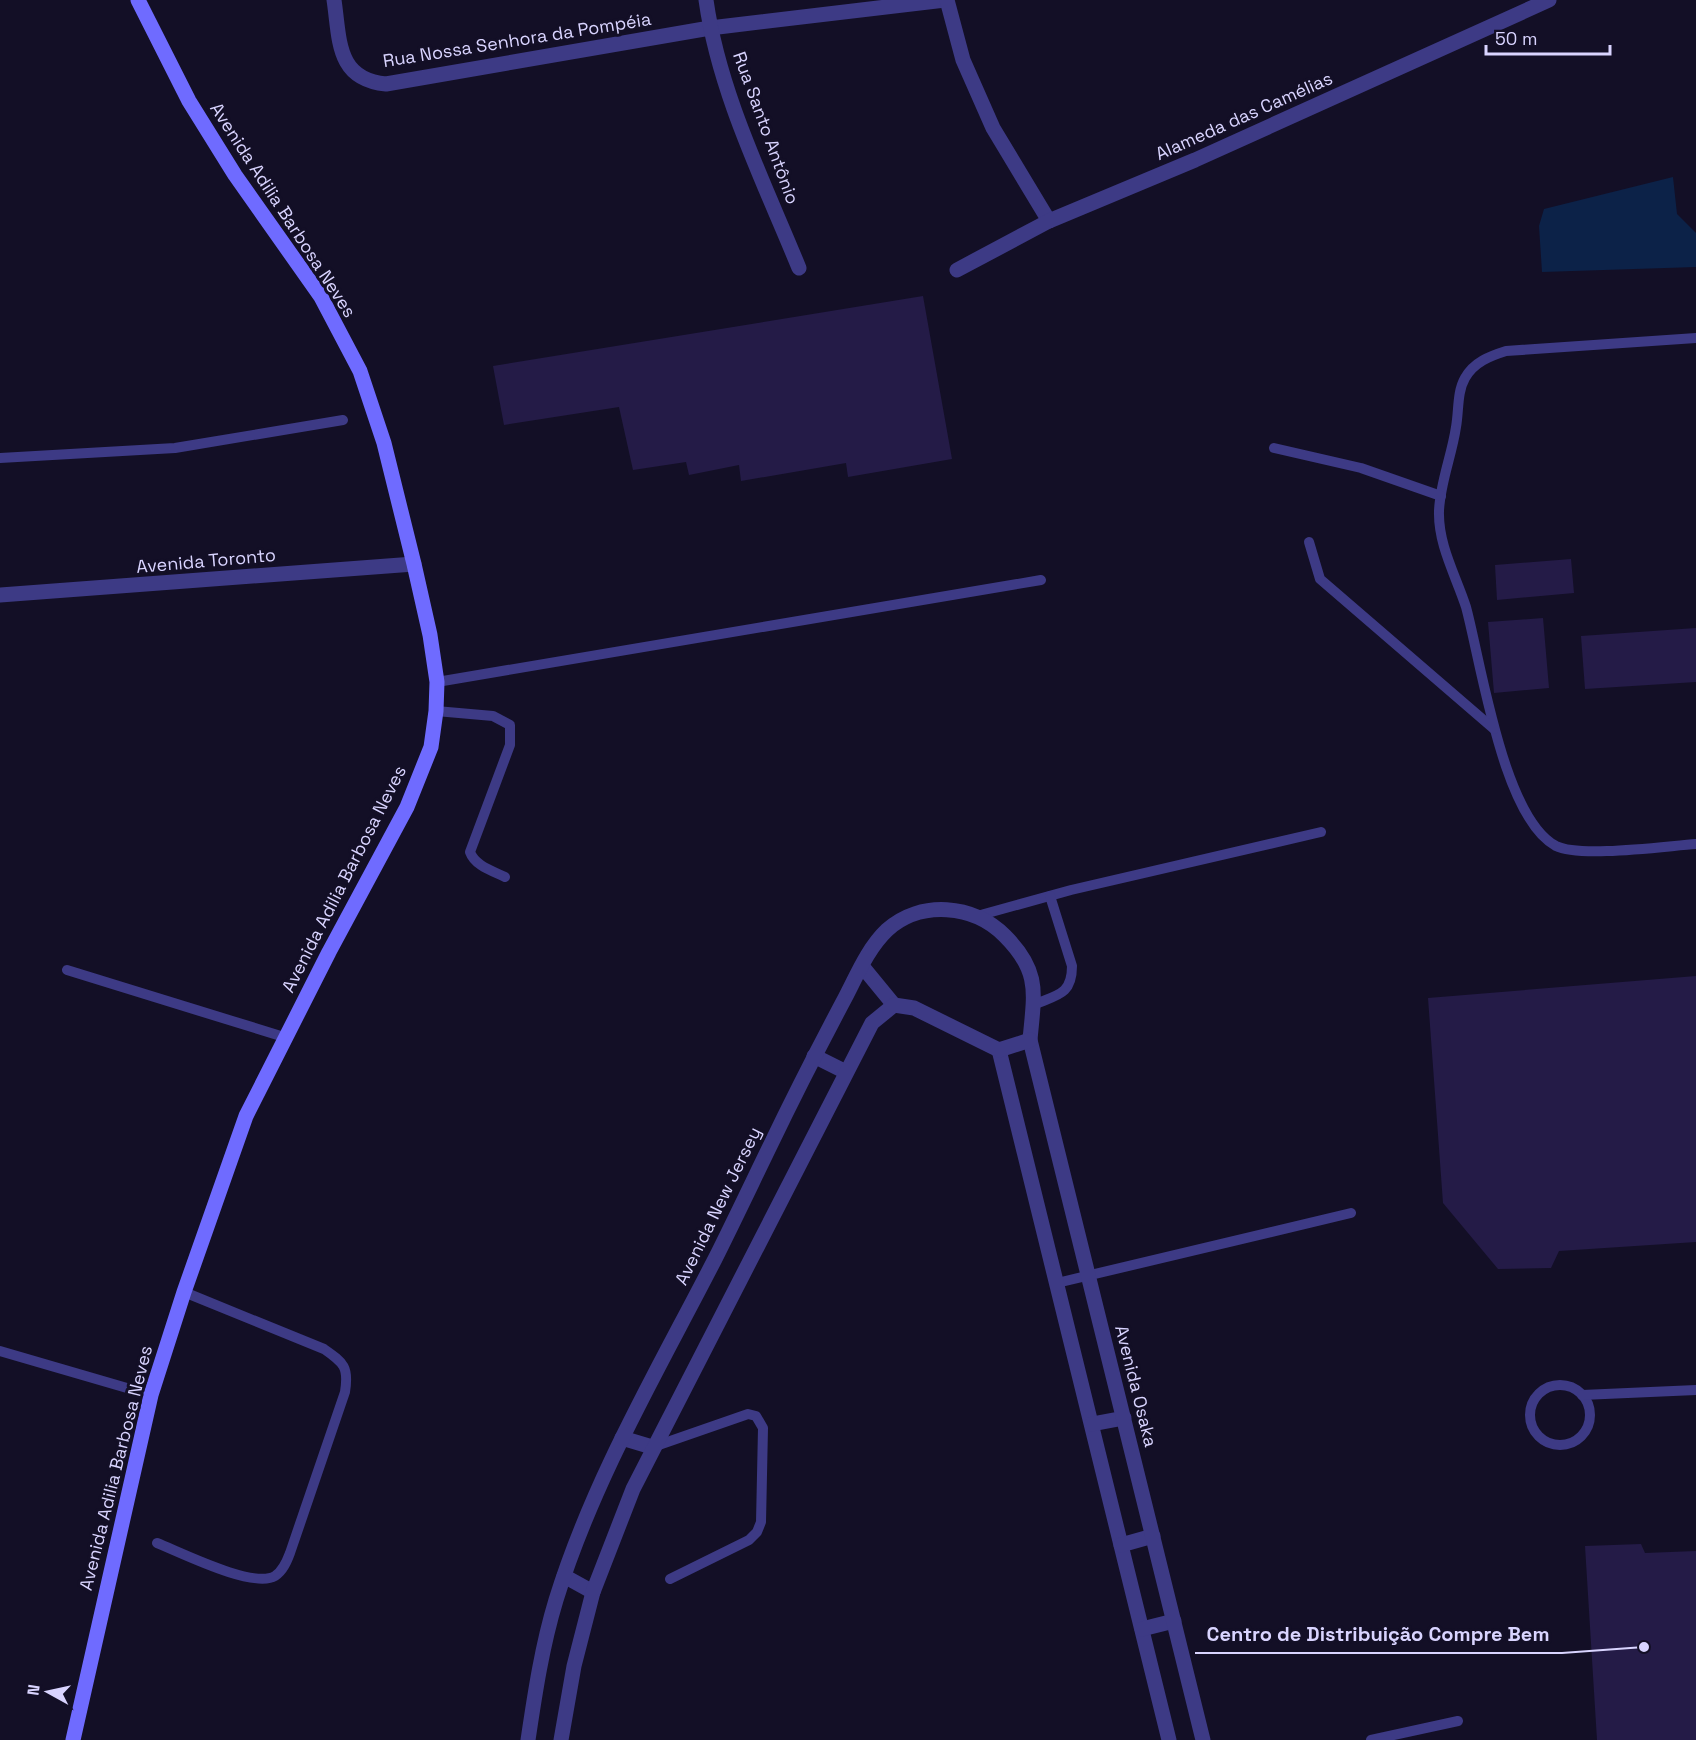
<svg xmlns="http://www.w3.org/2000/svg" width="1696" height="1740" font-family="'Space Grotesk',sans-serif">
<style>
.water{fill:#0c2248}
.building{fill:#241b47}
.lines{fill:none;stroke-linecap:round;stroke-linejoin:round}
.lane{stroke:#3d3a85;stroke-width:10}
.street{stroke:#3d3a85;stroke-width:15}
.secondary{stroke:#6f6bff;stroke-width:15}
.labels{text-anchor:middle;stroke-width:6;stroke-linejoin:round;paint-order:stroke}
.street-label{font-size:18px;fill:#d9d4ff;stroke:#130f26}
.leader{fill:none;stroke:#d9d4ff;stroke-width:2}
.callout-dot{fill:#d9d4ff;stroke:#130f26;stroke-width:2}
.callout-label{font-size:20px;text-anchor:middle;font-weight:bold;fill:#d9d4ff;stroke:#130f26;stroke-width:6;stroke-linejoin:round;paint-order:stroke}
</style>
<rect width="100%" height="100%" fill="#130f26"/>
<polygon class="water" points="1673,177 1677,214 1696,233 1696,267 1542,272 1539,226 1544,209"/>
<g class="building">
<polygon points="923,296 952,459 848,477 846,463 741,481 739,465 689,475 686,462 633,470 619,407 504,425 493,366"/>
<polygon points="1571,559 1574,593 1497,600 1495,565"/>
<polygon points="1543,618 1549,688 1494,693 1488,622"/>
<polygon points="1696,628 1696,682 1585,689 1581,636"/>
<polygon points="1696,976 1696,1242 1559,1251 1551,1268 1498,1269 1443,1203 1428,998"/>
<polygon points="1641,1544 1645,1553 1696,1551 1696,1740 1597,1740 1585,1546"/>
</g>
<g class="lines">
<g class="lane">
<path d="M 1696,338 L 1506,351 C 1490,356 1474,362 1465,378 C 1457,392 1459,410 1456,427 C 1452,455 1440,483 1439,511 C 1438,545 1456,576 1466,607 C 1481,662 1503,818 1556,846 C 1580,858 1666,846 1696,844"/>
<polyline points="1274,448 1361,468 1441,496"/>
<polyline points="0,458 175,448 343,420"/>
<polyline points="1309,542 1320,579 1494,729"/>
<polyline points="437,682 1041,580"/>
<path d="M 436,711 L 493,716 L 510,725 L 510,745 L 470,852 C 475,866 493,871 505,877"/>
<polyline points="977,916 1071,890 1321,832"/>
<polyline points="67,970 284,1037"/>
<path d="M 1033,1005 C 1057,995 1072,995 1072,966 L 1050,896"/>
<polyline points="1057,1283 1351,1213"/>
<polyline points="0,1351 151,1395"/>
<circle cx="1560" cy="1415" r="30"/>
<polyline points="1582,1395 1696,1390"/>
<polyline points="653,1447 748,1414 756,1416 763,1428 761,1522 757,1532 749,1540 670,1579"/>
<path d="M 157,1543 C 180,1552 253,1589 275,1576 C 283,1571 287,1561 290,1553 L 345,1392 C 349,1367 344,1363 324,1349 L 184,1292"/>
<polyline points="1371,1740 1458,1721"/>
</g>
<g class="street">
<path d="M 334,0 C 340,40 336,79 386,84 L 710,28 L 945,0"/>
<path d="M 706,0 C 719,93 764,182 799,268"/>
<polyline points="947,0 963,60 993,128 1049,221"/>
<polyline points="957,270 1049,221 1195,160 1549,0"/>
<polyline points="0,595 414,564"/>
<polyline points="862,966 894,1005"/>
<polyline points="999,1050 1169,1740"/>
<polyline points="814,1056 846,1072"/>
<polyline points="1092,1424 1124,1418"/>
<polyline points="622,1438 652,1447"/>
<polyline points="1121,1545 1153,1536"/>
<polyline points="564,1576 593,1592"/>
<polyline points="1142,1629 1174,1621"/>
<path d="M 528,1740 C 535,1693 542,1646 556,1600 C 593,1480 658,1370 715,1259 C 734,1221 752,1183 770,1146 C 794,1096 819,1047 845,998 C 857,975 868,948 887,930 C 920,900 974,904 1005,936 C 1041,972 1034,994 1030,1040 L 1203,1740"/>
<polyline points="561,1740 574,1666 593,1592 633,1489 872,1023 894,1005 914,1008 999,1050 1030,1040"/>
</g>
<polyline class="secondary" points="73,1740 151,1395 184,1292 246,1116 329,952 407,807 431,747 436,711 437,682 430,635 414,564 384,443 360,371 321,297 235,175 189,101 138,0"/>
</g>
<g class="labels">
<g class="street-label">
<text transform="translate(517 40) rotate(-9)" y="6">Rua Nossa Senhora da Pompéia</text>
<text transform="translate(1244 116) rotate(-24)" y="6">Alameda das Camélias</text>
<text transform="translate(766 128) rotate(70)" y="6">Rua Santo Antônio</text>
<text transform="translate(283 210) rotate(57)" y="6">Avenida Adilia Barbosa Neves</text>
<text transform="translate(206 561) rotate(-5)" y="6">Avenida Toronto</text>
<text transform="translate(344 879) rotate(-63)" y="6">Avenida Adilia Barbosa Neves</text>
<text transform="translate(718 1206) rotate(-64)" y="6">Avenida New Jersey</text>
<text transform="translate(1136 1386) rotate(76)" y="6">Avenida Osaka</text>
<text transform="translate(116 1468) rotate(-76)" y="6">Avenida Adilia Barbosa Neves</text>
</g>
</g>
<path class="leader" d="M1644 1647L1562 1653H1195"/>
<circle class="callout-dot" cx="1644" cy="1647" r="6"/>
<g class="callout-label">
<text x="1378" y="1641">Centro de Distribuição Compre Bem</text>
</g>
<g transform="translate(48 1692) rotate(278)" stroke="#130f26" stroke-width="4.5" paint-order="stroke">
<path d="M0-4.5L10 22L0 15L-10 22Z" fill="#d9d4ff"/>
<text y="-9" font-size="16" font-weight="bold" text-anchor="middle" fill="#d9d4ff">N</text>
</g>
<path d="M1486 45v9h124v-9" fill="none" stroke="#d9d4ff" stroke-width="3"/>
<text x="1495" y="45" font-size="18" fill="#d9d4ff" stroke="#130f26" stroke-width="4.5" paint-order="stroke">50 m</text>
</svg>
